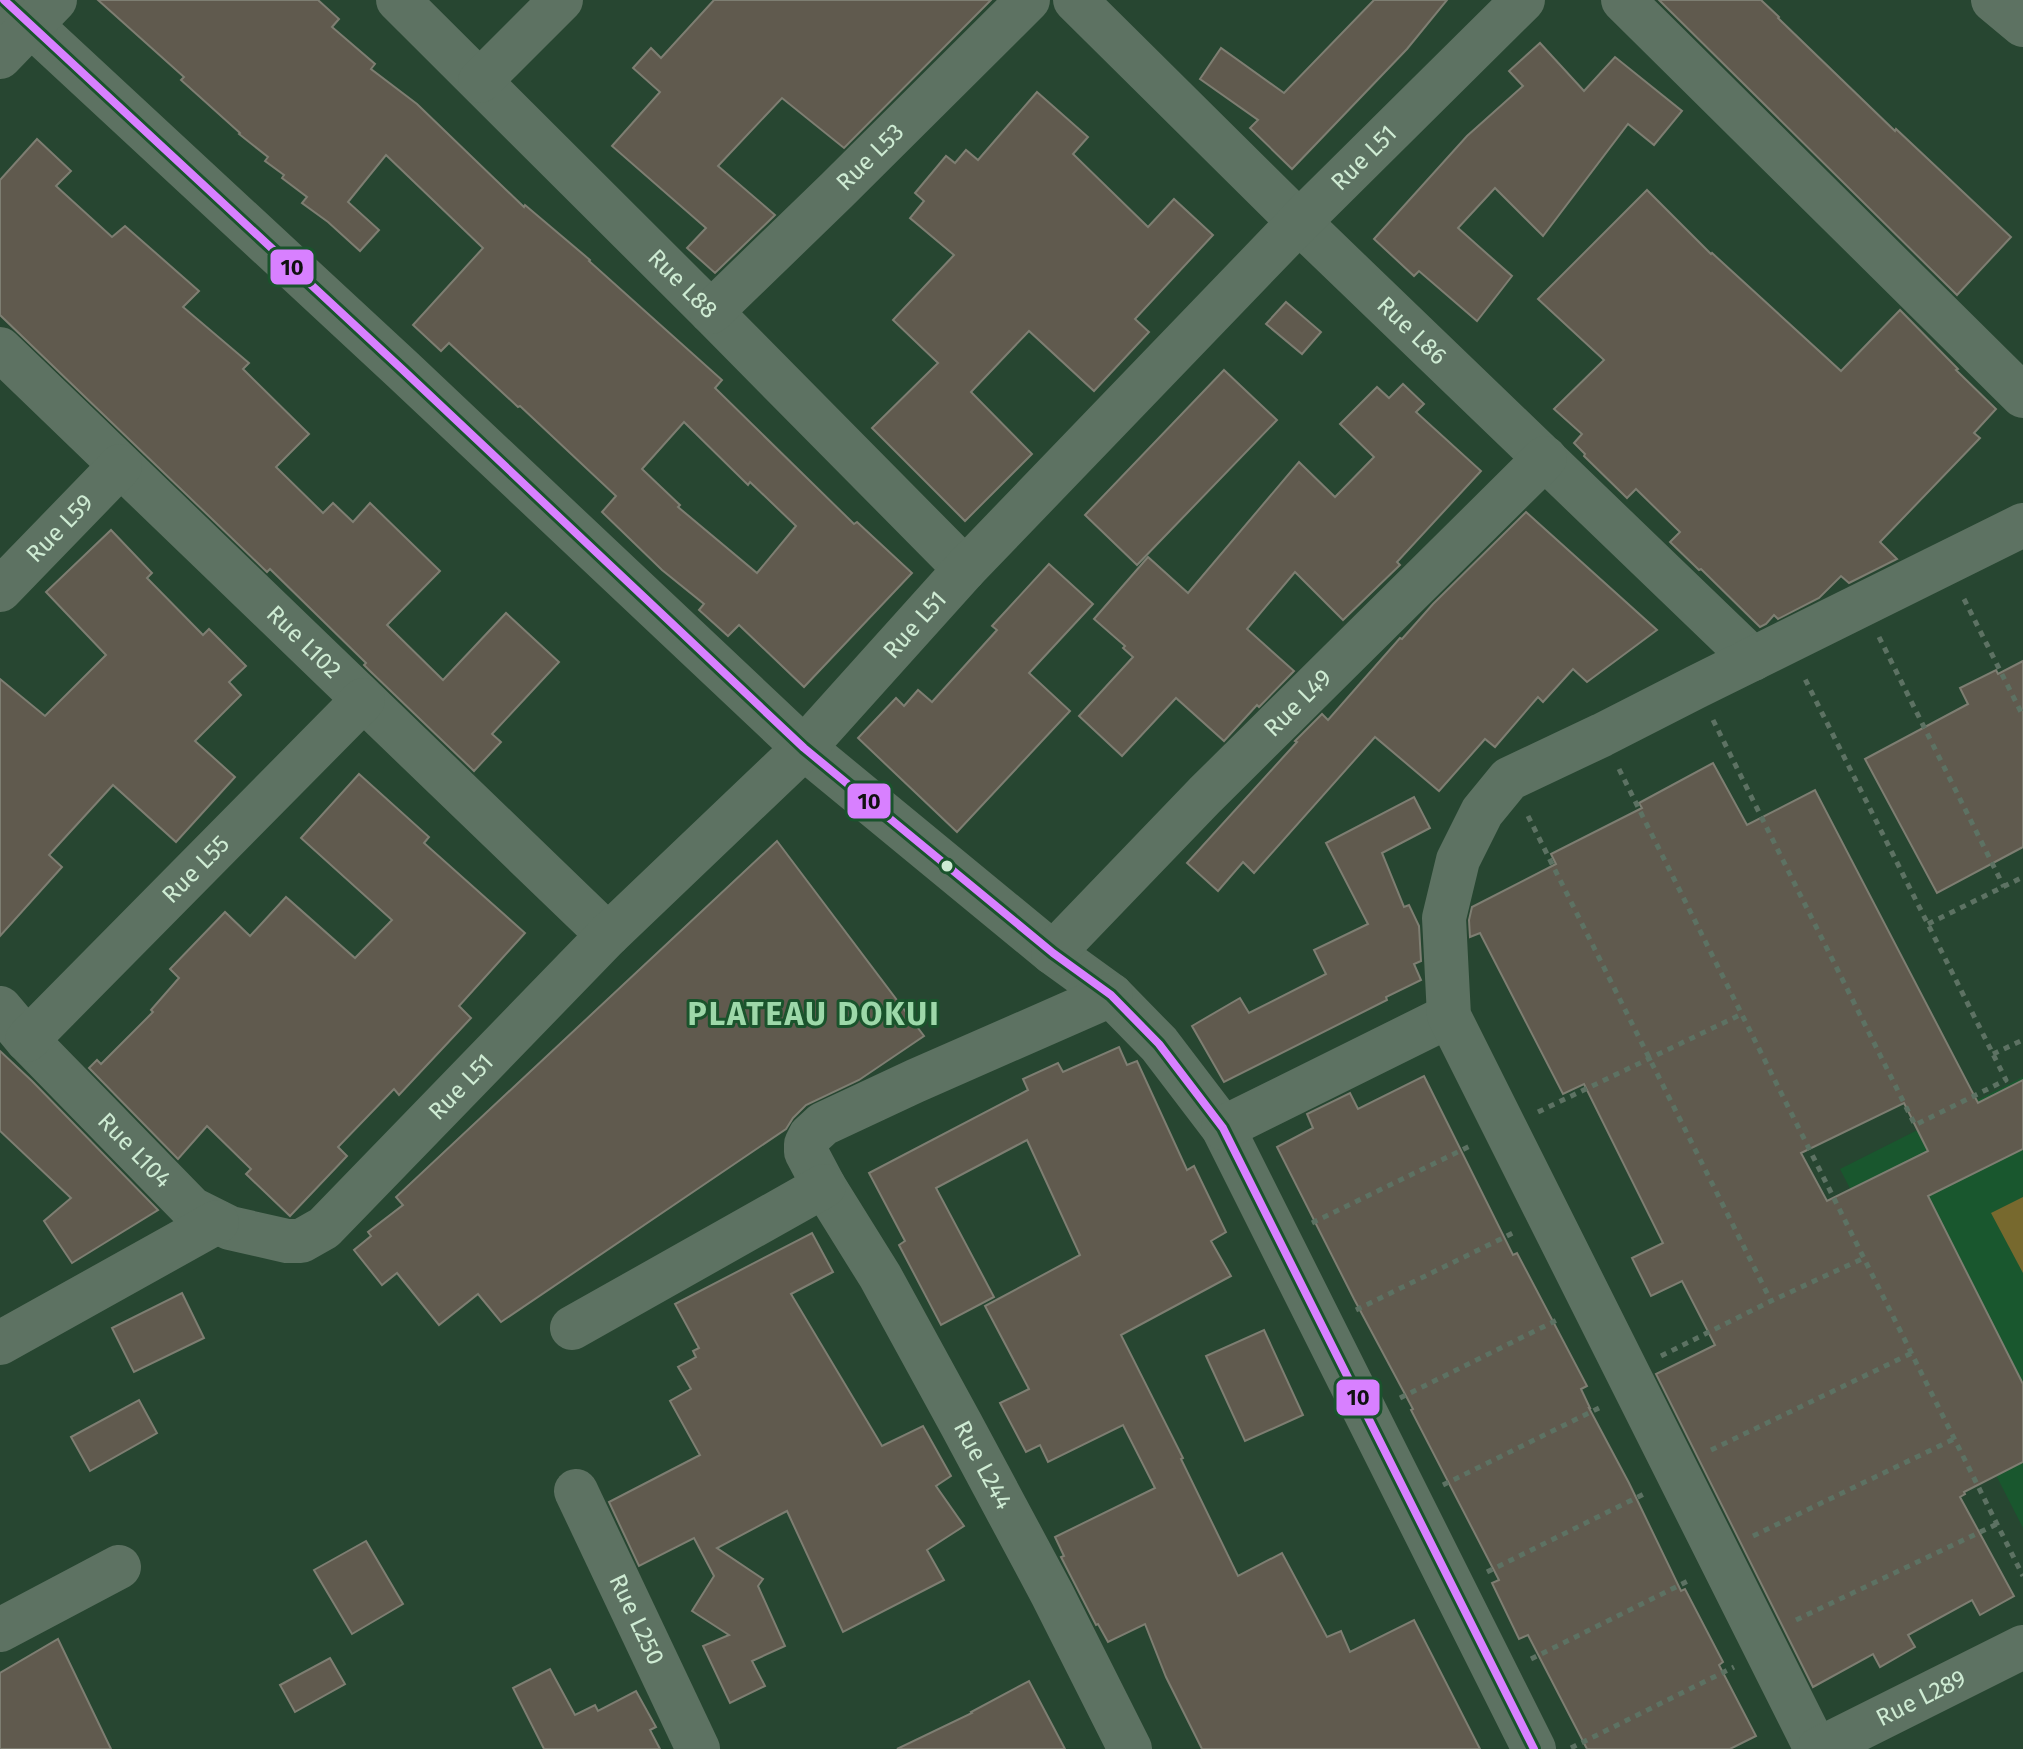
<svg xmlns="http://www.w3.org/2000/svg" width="2023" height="1749" font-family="'Fira Sans',sans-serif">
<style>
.built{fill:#19572e}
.park{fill:#77692e}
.building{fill:#605a4e;stroke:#7e7e72;stroke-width:2;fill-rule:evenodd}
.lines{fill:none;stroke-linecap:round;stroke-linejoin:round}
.path{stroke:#5d7263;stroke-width:5;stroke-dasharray:6 6;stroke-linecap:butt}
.minor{stroke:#5d7262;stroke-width:44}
.bus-1-casing{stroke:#1a532c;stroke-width:14}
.bus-1{stroke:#d880ff;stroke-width:8}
.bus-dot{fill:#ceebd3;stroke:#1a532c;stroke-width:3}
.labels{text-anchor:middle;stroke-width:6;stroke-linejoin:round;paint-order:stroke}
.street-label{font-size:24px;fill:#ceebd3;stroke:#1a532c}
.district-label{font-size:32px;font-weight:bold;letter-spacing:2px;fill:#9dd8a9;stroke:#1a532c}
.line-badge{stroke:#1a532c;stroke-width:3}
.pale-badge-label{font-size:22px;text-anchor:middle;font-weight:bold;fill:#111}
</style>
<rect width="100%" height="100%" fill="#274631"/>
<polygon class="built" points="2023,1077 2023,1528 1840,1169"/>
<polygon class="park" points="2023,1197 2023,1273 1991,1213"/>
<g class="building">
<path d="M 98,0 L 318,0 L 339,19 L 332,27 L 375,64 L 371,69 L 417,104 L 524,207 L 525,205 L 590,260 L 589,261 L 722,380 L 715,388 L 854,524 L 857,522 L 912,573 L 804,687 L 739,625 L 728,636 L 699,610 L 704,604 L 662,570 L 602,512 L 616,496 L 520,406 L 518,407 L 449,343 L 441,351 L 413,325 L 483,248 L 386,155 L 348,202 L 379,230 L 360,251 L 328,222 L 302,203 L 307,197 L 282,178 L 284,175 L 265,161 L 268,157 L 239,134 L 240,133 L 181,80 L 184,77 ZM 684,422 L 748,485 L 750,482 L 796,526 L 757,573 L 678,507 L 680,505 L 642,469 Z"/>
<polygon points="714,0 991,0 844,148 782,98 718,166 775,215 715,273 687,248 706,228 612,146 660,92 633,68 651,48 661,58"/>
<polygon points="1374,0 1447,0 1407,49 1292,169 1250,128 1258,120 1200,79 1221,48 1284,93"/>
<polygon points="1659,0 1761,0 1779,17 1778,18 1895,131 1896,129 2011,237 1957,295"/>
<polygon points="1540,43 1584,91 1615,57 1682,111 1654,145 1628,124 1543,236 1495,188 1458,228 1512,276 1477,321 1419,271 1414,276 1374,239 1467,136 1523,86 1509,71"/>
<polygon points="1037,92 1088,137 1073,154 1148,227 1174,199 1213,235 1135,319 1149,332 1094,391 1029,331 971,392 1032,454 965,521 872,428 938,363 893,320 954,255 910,218 924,201 915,193 946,156 955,163 966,150 978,160"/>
<polygon points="37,139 71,171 56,186 112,237 125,226 199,291 183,307 249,363 243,369 309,434 276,467 323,513 333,503 353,522 370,503 440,571 387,625 443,680 506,613 559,662 492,734 501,742 474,771 370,671 364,665 366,663 270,569 267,572 0,315 0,180"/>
<polygon points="1647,190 1711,254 1712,253 1841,371 1900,310 1958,369 1956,370 1996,409 1974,433 1980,438 1880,542 1897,559 1849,583 1841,576 1819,598 1778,619 1774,615 1766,624 1760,627 1701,569 1699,570 1670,542 1680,532 1636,489 1627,498 1584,456 1585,454 1574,443 1582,434 1554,409 1604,360 1538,299"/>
<polygon points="1286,302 1321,332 1302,354 1266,324"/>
<polygon points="1224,370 1277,420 1137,565 1085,515"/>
<polygon points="1403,384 1424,404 1416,412 1481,471 1397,562 1400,565 1343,620 1295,572 1247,629 1294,671 1259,707 1257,705 1224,741 1176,698 1122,756 1079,716 1133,657 1123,648 1125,646 1094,619 1148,557 1188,593 1299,462 1335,497 1374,457 1340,424 1377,387 1389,398"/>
<polygon points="1526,512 1657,630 1587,682 1573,669 1543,702 1538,697 1495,747 1485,739 1439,791 1375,737 1254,873 1243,862 1218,891 1187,863 1297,742 1295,741 1322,714 1328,720 1400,638 1402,639 1433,604"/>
<polygon points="111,530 152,573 147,578 203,635 209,629 246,666 229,682 241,695 195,741 235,777 176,842 113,785 49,855 62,867 0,936 0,679 45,716 106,655 46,592"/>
<polygon points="1049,564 1093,604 1029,673 1070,711 957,832 858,738 896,698 904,706 918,690 932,702 997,630 992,626"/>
<polygon points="2023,661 2023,847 1937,893 1865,759 1968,704 1960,688 1996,670 1998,674"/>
<path d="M 1713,763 L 1747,825 L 1815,790 L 1978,1103 L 2023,1080 L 2023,1149 L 1928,1196 L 2023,1384 L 2023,1462 L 1964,1492 L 1965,1494 L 1960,1497 L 2014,1596 L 1980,1615 L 1972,1600 L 1908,1635 L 1915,1647 L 1880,1667 L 1873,1654 L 1813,1687 L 1656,1374 L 1715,1345 L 1682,1281 L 1651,1296 L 1632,1258 L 1663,1243 L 1584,1084 L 1563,1094 L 1480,933 L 1470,937 L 1469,920 L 1472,907 L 1556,864 L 1551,854 L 1642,808 L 1639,803 ZM 1904,1103 L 1928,1151 L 1827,1201 L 1801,1153 Z"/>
<polygon points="359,774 429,837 424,843 525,933 459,1006 471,1018 399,1095 394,1089 338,1147 347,1156 290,1216 246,1174 251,1169 207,1126 178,1159 89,1068 97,1060 101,1064 153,1012 151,1010 179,978 170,969 225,912 250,936 286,897 355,958 392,920 301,838"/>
<polygon points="1414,797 1430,828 1382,853 1404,907 1409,905 1419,926 1421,961 1414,964 1421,980 1386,997 1387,1000 1224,1082 1192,1026 1240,998 1249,1013 1326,974 1314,950 1368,924 1326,843"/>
<polygon points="777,841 924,1036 859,1080 806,1105 793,1118 786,1129 501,1322 478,1294 439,1325 397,1273 382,1285 354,1250 371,1236 368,1232 403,1205 396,1197"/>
<polygon points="1119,1047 1127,1065 1137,1061 1187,1170 1194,1166 1226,1232 1211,1241 1231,1276 1121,1335 1183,1458 1181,1459 1238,1576 1282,1553 1327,1637 1341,1631 1350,1652 1414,1620 1480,1749 1202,1749 1166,1677 1145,1624 1108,1642 1098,1624 1096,1625 1061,1557 1064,1556 1055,1537 1155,1488 1123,1425 1048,1462 1040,1445 1026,1452 1000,1403 1029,1389 985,1306 1080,1255 1027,1140 936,1188 994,1297 941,1325 899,1245 905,1241 869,1173 1028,1090 1023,1079 1058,1063 1063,1072"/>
<polygon points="0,1051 32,1081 158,1210 72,1263 44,1221 71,1198 0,1131"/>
<polygon points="1424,1076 1513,1255 1517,1253 1587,1386 1581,1389 1590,1408 1589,1408 1629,1483 1681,1591 1685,1589 1723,1662 1719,1665 1756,1736 1730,1749 1587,1749 1528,1635 1519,1639 1492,1583 1499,1580 1411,1410 1413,1409 1354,1299 1277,1147 1313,1128 1307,1114 1350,1093 1358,1109"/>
<polygon points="812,1233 833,1272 791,1294 882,1446 923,1426 951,1476 936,1486 964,1526 927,1550 944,1580 843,1632 787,1511 717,1548 763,1579 758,1586 785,1646 752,1661 765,1686 730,1703 703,1646 729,1635 692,1611 714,1576 694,1538 639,1566 609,1502 700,1455 670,1401 691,1389 678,1367 696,1357 693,1351 699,1348 675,1304"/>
<polygon points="182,1293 204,1338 134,1372 112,1328"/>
<polygon points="1264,1330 1303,1415 1245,1441 1206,1356"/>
<polygon points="139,1400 157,1433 90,1471 71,1437"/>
<polygon points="366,1541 403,1604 352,1634 314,1570"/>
<polygon points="58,1639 111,1749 0,1749 0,1673"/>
<polygon points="330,1658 345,1684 295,1712 280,1685"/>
<polygon points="550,1669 575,1715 595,1705 598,1711 636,1691 656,1727 650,1730 660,1749 544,1749 513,1688"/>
<polygon points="1029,1681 1065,1749 897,1749 972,1713 971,1712"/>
</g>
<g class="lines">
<g class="path">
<polyline points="1964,599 2023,716"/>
<polyline points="1879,637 2004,887"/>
<polyline points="1713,720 1915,1125 2006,1080 1804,677"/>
<polyline points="1619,769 2023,1576"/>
<polyline points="1528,816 1771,1301"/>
<polyline points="1928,924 2023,877"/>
<polyline points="1993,1054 2023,1040"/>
<polyline points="1538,1112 1742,1014"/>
<polyline points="1312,1223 1472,1145"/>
<polyline points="1356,1310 1515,1232"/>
<polyline points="1661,1356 1771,1301 1864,1258"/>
<polyline points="1400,1398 1559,1319"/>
<polyline points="1711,1450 1912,1353"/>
<polyline points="1443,1485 1603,1406"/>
<polyline points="1753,1536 1954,1439"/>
<polyline points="1487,1572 1646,1493"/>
<polyline points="1796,1620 1997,1524"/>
<polyline points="1531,1659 1690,1580"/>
<polyline points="1571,1748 1734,1667"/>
</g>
<g class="minor">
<polyline points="4,0 403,370 804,748 1053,953 1111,995 1159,1044 1223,1128 1534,1749"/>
<path id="s1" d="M 398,0 L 711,312 L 965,569"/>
<path id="s2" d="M 1075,0 L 1299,222 L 1753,659"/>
<polyline points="1623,0 2023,396"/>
<polyline points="1993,0 2023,25"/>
<polyline points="0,57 55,0"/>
<polyline points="480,81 561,0"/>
<path id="s3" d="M 711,312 L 837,190 L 1028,0"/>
<path id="s4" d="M 0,349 L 608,935"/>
<path id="s5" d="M 0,590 L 120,466"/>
<path id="s6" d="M 1053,953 L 1205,795 L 1545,458"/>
<path id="s7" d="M 1111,995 L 915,1081 L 823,1124 L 810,1136 L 806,1144 L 806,1152 L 824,1186 L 880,1276 L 961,1424 L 1052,1594 L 1130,1749"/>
<path id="s8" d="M 0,1008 L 27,1040 L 192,1209 L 230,1228 L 287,1241 L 301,1241 L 324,1228 L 608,935 L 804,748 L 965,569 L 1299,222 L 1523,0"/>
<path id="s9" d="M 27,1040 L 363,700"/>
<polyline points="1223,1128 1449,1016"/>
<polyline points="572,1328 824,1186"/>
<polyline points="0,1343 217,1222"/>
<path id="s10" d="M 576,1491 L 698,1749"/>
<polyline points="0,1630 119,1567"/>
<polyline points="1816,1749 1449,1016 1444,918 1458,860 1482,812 1509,779 1602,735 1696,687 2023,525"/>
<path id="s11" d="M 1819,1749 L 2023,1647"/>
</g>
<g class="bus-1-casing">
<polyline id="bus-1" points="4,0 403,370 804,748 1053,953 1111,995 1159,1044 1223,1128 1534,1749"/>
</g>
<use href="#bus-1" class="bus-1"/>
</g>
<circle class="bus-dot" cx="947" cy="866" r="7"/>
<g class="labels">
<g class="street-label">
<text dy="8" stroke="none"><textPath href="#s3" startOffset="222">Rue L53</textPath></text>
<text dy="8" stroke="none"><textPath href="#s8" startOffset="1912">Rue L51</textPath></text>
<text dy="8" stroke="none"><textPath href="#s1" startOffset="402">Rue L88</textPath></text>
<text dy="8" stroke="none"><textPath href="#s2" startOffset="472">Rue L86</textPath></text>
<text dy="8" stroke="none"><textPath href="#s5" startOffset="86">Rue L59</textPath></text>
<text dy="8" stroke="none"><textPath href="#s8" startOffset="1264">Rue L51</textPath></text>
<text dy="8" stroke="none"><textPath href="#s4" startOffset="422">Rue L102</textPath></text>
<text dy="8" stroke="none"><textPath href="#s6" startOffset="350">Rue L49</textPath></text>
<text dy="8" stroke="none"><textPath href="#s9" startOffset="240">Rue L55</textPath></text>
<text dy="8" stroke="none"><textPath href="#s8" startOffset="616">Rue L51</textPath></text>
<text dy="8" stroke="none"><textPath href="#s8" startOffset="196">Rue L104</textPath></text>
<text dy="8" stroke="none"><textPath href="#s7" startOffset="710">Rue L244</textPath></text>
<text dy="8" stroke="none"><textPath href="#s10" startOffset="142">Rue L250</textPath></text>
<text dy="8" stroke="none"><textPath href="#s11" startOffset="114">Rue L289</textPath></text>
</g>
<g class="district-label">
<text x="814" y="1025">PLATEAU DOKUI</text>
</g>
</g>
<g class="line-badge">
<rect x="269" y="248" width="46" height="38" rx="8" fill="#d880ff"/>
<rect x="846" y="782" width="46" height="38" rx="8" fill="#d880ff"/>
<rect x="1335" y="1378" width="46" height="39" rx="8" fill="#d880ff"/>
</g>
<g class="pale-badge-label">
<text x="292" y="275">10</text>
<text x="869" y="809">10</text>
<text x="1358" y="1405">10</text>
</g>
</svg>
